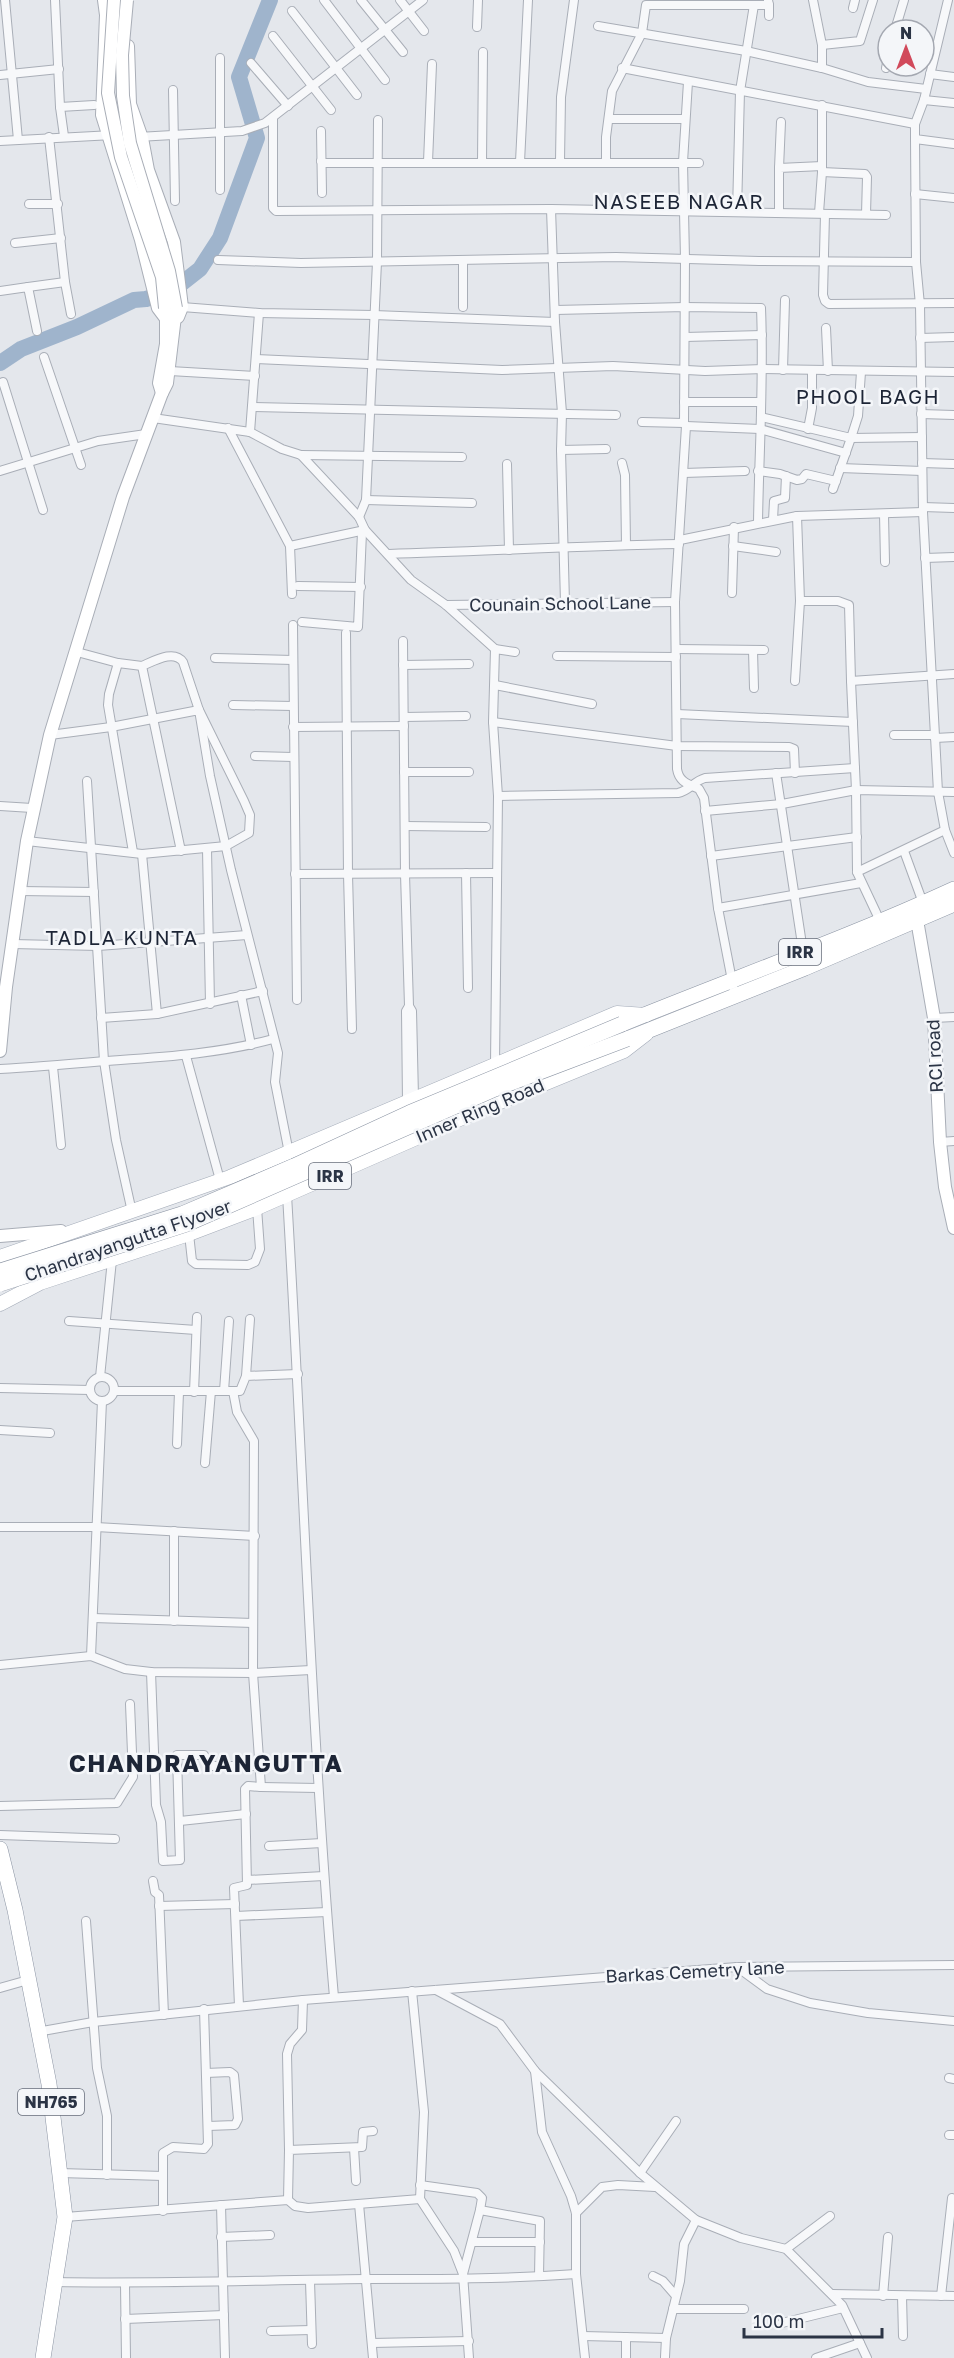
<svg xmlns="http://www.w3.org/2000/svg" width="954" height="2358" font-family="'Golos Text',sans-serif">
<style>
.lines{fill:none;stroke-linecap:round;stroke-linejoin:round}
.river{stroke:#9fb4cc;stroke-width:16}
.street-casing{stroke:#a9aeb7;stroke-width:10}
.secondary-casing{stroke:#a9aeb7;stroke-width:14}
.primary-casing{stroke:#a3abb8;stroke-width:15}
.highway-casing{stroke:#8b94a3;stroke-width:16}
.street{stroke:#f7f8fa;stroke-width:8}
.secondary{stroke:#fff;stroke-width:12}
.primary{stroke:#fff;stroke-width:14}
.highway{stroke:#fff;stroke-width:15}
.secondary-bridge-casing{stroke:#a9aeb7;stroke-width:14;stroke-linecap:butt}
.highway-bridge-casing{stroke:#8b94a3;stroke-width:16;stroke-linecap:butt}
.secondary-bridge{stroke:#fff;stroke-width:12}
.highway-bridge{stroke:#fff;stroke-width:15}
.labels{text-anchor:middle;stroke-width:5;stroke-linejoin:round;paint-order:stroke}
.shield{fill:#f4f6f9;stroke:#676e7b;stroke-width:1.5}
.shield-label{font-size:16px;font-weight:bold;fill:#2b3445}
.street-label{font-size:18px;fill:#2b3445;stroke:#f4f6f9}
.neighbourhood-label{font-size:20px;letter-spacing:1.5px;fill:#1d2536;stroke:#f4f6f9}
.district-label{font-size:24px;font-weight:bold;letter-spacing:1.5px;fill:#1d2536;stroke:#f4f6f9}
</style>
<rect width="100%" height="100%" fill="#e4e7ec"/>
<g class="lines">
<polyline class="river" points="0,363 21,349 77,327 134,300 146,299 172,291 200,269 220,238 257,138 239,77 270,0"/>
<g class="street-casing">
<g id="street">
<polyline points="5,0 18,140"/>
<polyline points="55,0 60,107 64,136"/>
<polyline points="324,0 385,80"/>
<polyline points="361,0 403,52"/>
<polyline points="400,0 424,31"/>
<polyline points="813,0 822,45 860,41 873,0"/>
<polyline points="948,0 924,100 915,124 915,139 954,144"/>
<polyline points="853,8 855,0"/>
<polyline points="292,11 357,95"/>
<polyline points="769,16 769,5"/>
<polyline points="598,26 746,51 822,68 868,82 926,89"/>
<polyline points="477,27 478,0"/>
<polyline points="895,30 904,0"/>
<polyline points="273,36 331,110"/>
<polyline points="822,45 822,68"/>
<polyline points="220,58 220,190"/>
<polyline points="251,63 288,106"/>
<polyline points="622,68 915,124"/>
<polyline points="886,68 888,58"/>
<polyline points="930,74 954,77"/>
<polyline points="0,75 59,69"/>
<path d="M 688,82 L 683,162 L 685,259 L 684,423 L 686,426 L 675,602 L 677,769 C 679,782 688,784 699,789 L 704,798 L 718,908 L 735,996"/>
<polyline points="173,90 175,201"/>
<polyline points="924,100 954,103"/>
<polyline points="60,107 94,105"/>
<polyline points="273,118 273,208 276,211 551,209 886,215"/>
<polyline points="609,119 684,119"/>
<polyline points="321,131 322,193"/>
<polyline points="49,137 65,282 71,314"/>
<polyline points="138,137 242,131 265,123 423,0"/>
<polyline points="915,139 916,262"/>
<polyline points="0,141 113,135"/>
<polyline points="321,161 324,163 699,163"/>
<polyline points="560,161 561,97 574,0"/>
<polyline points="428,162 432,64"/>
<polyline points="482,162 483,52"/>
<polyline points="520,162 528,0"/>
<polyline points="606,162 606,137 612,91 642,33 646,5 769,5 768,0"/>
<polyline points="779,168 781,122"/>
<polyline points="822,172 865,174 867,177 866,214"/>
<polyline points="915,194 954,198"/>
<polyline points="29,204 58,204"/>
<polyline points="551,209 555,322 562,413 561,450 565,603"/>
<polyline points="737,212 740,91 754,5"/>
<polyline points="779,213 779,168 822,166"/>
<polyline points="819,213 822,172 822,105"/>
<polyline points="825,214 823,295 825,301 829,304 954,303"/>
<polyline points="15,243 61,238"/>
<polyline points="218,260 301,263 616,257 759,261 916,262 920,305 923,512 938,792 945,830 954,853"/>
<polyline points="28,287 65,282"/>
<polyline points="0,291 28,287 37,331"/>
<polyline points="182,307 259,313 374,315 555,322"/>
<polyline points="463,307 463,260"/>
<path d="M 555,310 L 685,307 L 761,308 C 764,380 759,451 758,523"/>
<polyline points="826,328 828,371"/>
<polyline points="685,337 762,335"/>
<polyline points="920,338 954,337"/>
<polyline points="44,357 81,465"/>
<polyline points="256,359 502,370 613,366 705,371 763,369 954,372"/>
<polyline points="783,370 785,300"/>
<polyline points="170,371 255,376"/>
<polyline points="3,382 43,510"/>
<polyline points="684,402 760,402"/>
<polyline points="252,407 616,415"/>
<polyline points="921,414 954,415"/>
<polyline points="761,417 851,438 858,416 861,372"/>
<polyline points="153,418 250,432 282,449 301,455 359,517 365,530 411,580 446,605 495,649 515,652"/>
<polyline points="642,422 684,423"/>
<polyline points="686,426 760,429 846,453"/>
<polyline points="228,428 290,546 292,594"/>
<polyline points="808,429 812,408 812,371"/>
<polyline points="250,432 259,313"/>
<polyline points="561,450 606,449"/>
<polyline points="301,455 462,457"/>
<polyline points="622,463 625,475 626,545"/>
<polyline points="922,463 954,464"/>
<polyline points="507,464 509,550"/>
<polyline points="840,468 922,471"/>
<polyline points="0,471 98,441 146,434"/>
<polyline points="758,471 780,474 797,480 802,479 806,474 836,481"/>
<polyline points="684,473 745,471"/>
<polyline points="833,489 851,438 922,437"/>
<polyline points="366,500 472,503"/>
<polyline points="923,507 954,508"/>
<polyline points="884,514 885,562"/>
<polyline points="797,516 923,512"/>
<polyline points="359,517 366,500 377,262 378,120"/>
<polyline points="773,520 774,501 785,498 786,476"/>
<polyline points="680,540 797,516 800,601 838,601 849,605 851,681 856,790 857,872 881,923"/>
<polyline points="290,546 365,530"/>
<polyline points="733,546 776,552"/>
<path d="M 389,554 C 485,551 582,546 679,544"/>
<polyline points="925,558 954,557"/>
<polyline points="298,586 361,587"/>
<polyline points="732,593 734,527"/>
<polyline points="446,605 675,602"/>
<polyline points="302,622 358,627 362,532"/>
<polyline points="293,625 297,1000"/>
<polyline points="346,633 348,874 352,1029"/>
<polyline points="403,641 405,874 409,1006 406,1011 407,1101"/>
<polyline points="495,649 493,722 498,796 495,1064"/>
<polyline points="676,649 764,650"/>
<polyline points="753,650 754,688"/>
<polyline points="77,652 118,663 142,666"/>
<polyline points="557,656 676,657"/>
<polyline points="215,658 293,660"/>
<polyline points="118,663 109,694 108,705 133,852"/>
<polyline points="403,665 469,664"/>
<polyline points="795,681 800,601"/>
<polyline points="851,681 954,674"/>
<polyline points="495,685 592,704"/>
<polyline points="233,705 293,706"/>
<polyline points="677,714 853,722"/>
<polyline points="404,717 466,716"/>
<polyline points="493,722 677,746 789,747 794,749 795,773"/>
<polyline points="293,727 404,726"/>
<polyline points="50,735 111,727 199,710 210,776 231,870 278,1053 275,1082 289,1153"/>
<polyline points="894,735 934,735"/>
<polyline points="935,738 954,737"/>
<polyline points="255,756 293,757"/>
<polyline points="404,772 469,772"/>
<polyline points="776,773 803,951"/>
<polyline points="87,781 104,1061 116,1140 132,1212"/>
<path d="M 498,796 L 678,793 C 689,791 694,781 705,778 L 855,768"/>
<polyline points="0,806 32,808"/>
<polyline points="705,811 782,804 856,790 954,792"/>
<polyline points="405,826 486,827"/>
<path d="M 27,841 L 142,854 L 226,846 L 249,833 L 250,815 L 244,801 L 199,710 L 183,662 C 174,649 154,661 142,666 L 181,851"/>
<polyline points="207,849 210,1004"/>
<polyline points="904,851 923,903"/>
<polyline points="142,854 157,1014"/>
<polyline points="711,856 857,837"/>
<polyline points="857,872 945,830"/>
<polyline points="466,873 468,988"/>
<polyline points="295,874 496,873"/>
<polyline points="20,891 94,892"/>
<polyline points="718,908 861,883"/>
<polyline points="13,944 98,946 247,935"/>
<polyline points="241,995 251,1045"/>
<polyline points="409,1006 412,1011 414,1097"/>
<polyline points="101,1018 157,1014 263,991"/>
<polyline points="934,1018 954,1017"/>
<polyline points="186,1056 220,1180"/>
<polyline points="53,1067 61,1145"/>
<path d="M 0,1069 C 35,1067 70,1064 105,1061 C 162,1057 218,1054 273,1039"/>
<polyline points="940,1142 954,1141"/>
<path d="M 287,1195 C 303,1463 311,1730 334,1997"/>
<polyline points="189,1234 192,1261 196,1264 248,1265 255,1262 260,1249 257,1208"/>
<polyline points="69,1321 196,1330"/>
<polyline points="246,1376 250,1319"/>
<polyline points="100,1377 112,1260"/>
<circle cx="102" cy="1389" r="12"/>
<polyline points="0,1388 90,1390"/>
<polyline points="114,1391 240,1391 246,1376 298,1374"/>
<polyline points="224,1391 229,1321"/>
<polyline points="233,1391 237,1412 254,1441 253,1673 261,1787 248,1786 245,1789 247,1885 234,1888 239,2006"/>
<polyline points="194,1392 197,1317"/>
<polyline points="0,1430 50,1433"/>
<polyline points="177,1444 179,1392"/>
<polyline points="205,1463 211,1391"/>
<polyline points="0,1527 96,1527 255,1536"/>
<polyline points="93,1618 253,1623"/>
<polyline points="174,1621 174,1531"/>
<polyline points="91,1656 102,1401"/>
<polyline points="0,1665 91,1656 125,1669 151,1672 253,1673 311,1670"/>
<polyline points="151,1672 156,1805 161,1822 163,1861 180,1860 177,1755 204,1755 209,1766 260,1766"/>
<polyline points="261,1787 318,1788"/>
<polyline points="0,1806 117,1803 133,1777 130,1704"/>
<polyline points="180,1821 246,1814"/>
<polyline points="0,1835 115,1839"/>
<polyline points="269,1846 322,1843"/>
<polyline points="247,1880 324,1876"/>
<polyline points="153,1881 155,1892 159,1895 164,2015"/>
<polyline points="159,1906 235,1904"/>
<polyline points="236,1916 327,1912"/>
<polyline points="86,1921 97,2068 107,2116 107,2175"/>
<polyline points="737,1967 767,1989 810,2003 868,2013 954,2021"/>
<polyline points="0,1988 28,1980"/>
<polyline points="436,1990 500,2024 535,2071 640,2173 696,2220 741,2238 786,2249 842,2305 867,2358"/>
<polyline points="412,1991 424,2112 420,2199 454,2251 463,2274"/>
<polyline points="37,2032 93,2022 303,2000 737,1967 954,1965"/>
<polyline points="535,2071 542,2132 571,2196 576,2213 576,2274 585,2358"/>
<polyline points="206,2073 230,2072 234,2075 238,2119 235,2125 208,2126"/>
<polyline points="949,2078 954,2079"/>
<polyline points="949,2135 954,2135"/>
<polyline points="354,2148 356,2181"/>
<polyline points="289,2150 287,2054 290,2044 302,2030 303,2000"/>
<polyline points="60,2173 163,2176"/>
<polyline points="640,2173 676,2121"/>
<polyline points="420,2185 477,2193 482,2198 480,2210"/>
<polyline points="288,2200 289,2150 362,2147 363,2132 373,2131"/>
<polyline points="359,2204 373,2358"/>
<polyline points="221,2205 225,2358"/>
<polyline points="163,2211 163,2153 173,2147 204,2149 208,2144 204,2009"/>
<polyline points="576,2213 602,2187 618,2185 655,2187"/>
<polyline points="65,2217 288,2200 295,2206 308,2208 420,2199"/>
<polyline points="221,2237 270,2235"/>
<polyline points="472,2242 540,2242"/>
<polyline points="786,2249 830,2216"/>
<polyline points="653,2276 663,2281 676,2296"/>
<polyline points="310,2281 312,2344"/>
<path d="M 55,2282 C 159,2284 263,2280 366,2279 C 437,2279 506,2279 576,2274"/>
<polyline points="125,2284 126,2358"/>
<polyline points="832,2294 954,2296"/>
<polyline points="883,2296 888,2237"/>
<polyline points="902,2296 903,2336"/>
<polyline points="941,2296 952,2198"/>
<polyline points="673,2309 744,2309"/>
<polyline points="125,2319 224,2315"/>
<polyline points="782,2323 843,2308"/>
<polyline points="271,2331 311,2330"/>
<polyline points="583,2336 666,2338 680,2281 684,2244 696,2220"/>
<polyline points="626,2337 626,2358"/>
<polyline points="372,2343 469,2341"/>
<polyline points="665,2357 666,2338"/>
<polyline points="469,2358 463,2274 480,2210 540,2221 539,2276"/>
<polyline points="816,2358 860,2343"/>
</g>
</g>
<g class="secondary-casing">
<g id="secondary">
<polyline points="104,0 106,15 102,115 141,240 158,308 167,320"/>
<polyline points="128,46 130,104 142,138 148,170 174,242 182,307 178,317"/>
<polyline points="162,393 159,383 166,344 166,314"/>
<polyline points="917,920 934,1018 940,1142 945,1187 954,1228"/>
<polyline points="0,1051 6,987 27,841 50,735 123,497 162,393 167,383 176,308"/>
<polyline points="0,1236 61,1231"/>
</g>
</g>
<g class="primary-casing">
<g id="primary">
<polyline points="0,1257 230,1177 617,1013 646,1015"/>
<polyline points="0,1304 40,1283 189,1234 257,1208 478,1111 624,1051 646,1034"/>
</g>
</g>
<g class="highway-casing">
<g id="highway">
<path d="M 622,1024 C 732,979 845,939 954,889"/>
<polyline points="627,1039 805,968 954,904"/>
<polyline points="0,1849 15,1910 49,2084 65,2217 43,2358"/>
</g>
</g>
<use href="#street" class="street"/>
<use href="#secondary" class="secondary"/>
<use href="#primary" class="primary"/>
<use href="#highway" class="highway"/>
<g class="secondary-bridge-casing">
<g id="secondary-bridge">
<polyline points="114,0 108,93 121,157 162,277 165,308"/>
<polyline points="127,0 122,55 123,96 130,143 169,271 176,308"/>
</g>
</g>
<g class="highway-bridge-casing">
<g id="highway-bridge">
<polyline points="0,1271 182,1214 294,1166 409,1113 622,1024"/>
<polyline points="0,1284 187,1224 495,1089 627,1039"/>
</g>
</g>
<use href="#secondary-bridge" class="secondary-bridge"/>
<use href="#highway-bridge" class="highway-bridge"/>
</g>
<g class="labels">
<g class="shield">
<rect x="779" y="939" width="42" height="26" rx="4.5"/>
<rect x="309" y="1163" width="42" height="26" rx="4.5"/>
<rect x="18" y="2089" width="66" height="26" rx="4.5"/>
</g>
<g class="shield-label">
<text x="800" y="958">IRR</text>
<text x="330" y="1182">IRR</text>
<text x="51" y="2108">NH765</text>
</g>
<g class="street-label">
<text transform="translate(560 604) rotate(-1)" y="6">Counain School Lane</text>
<text transform="translate(935 1056) rotate(-93)" y="6">RCI road</text>
<text transform="translate(480 1111) rotate(-23)" y="6">Inner Ring Road</text>
<text transform="translate(128 1241) rotate(-19)" y="6">Chandrayangutta Flyover</text>
<text transform="translate(695 1972) rotate(-3)" y="6">Barkas Cemetry lane</text>
</g>
<g class="neighbourhood-label">
<text x="679" y="209">NASEEB NAGAR</text>
<text x="868" y="404">PHOOL BAGH</text>
<text x="122" y="945">TADLA KUNTA</text>
</g>
<g class="district-label">
<text x="206" y="1772">CHANDRAYANGUTTA</text>
</g>
</g>
<g transform="translate(906 48)"><circle r="28" fill="#f4f6f9" stroke="#a4a8b1" stroke-width="1.5"/>
<path d="M0-4.5L10 22L0 15L-10 22Z" fill="#d1495b"/>
<text y="-9" font-size="16" font-weight="bold" text-anchor="middle" fill="#2b3445">N</text>
</g>
<path d="M744 2328v9h138v-9" fill="none" stroke="#2b3445" stroke-width="3"/>
<text x="753" y="2328" font-size="18" fill="#2b3445" stroke="#f4f6f9" stroke-width="4.5" paint-order="stroke">100 m</text>
</svg>
